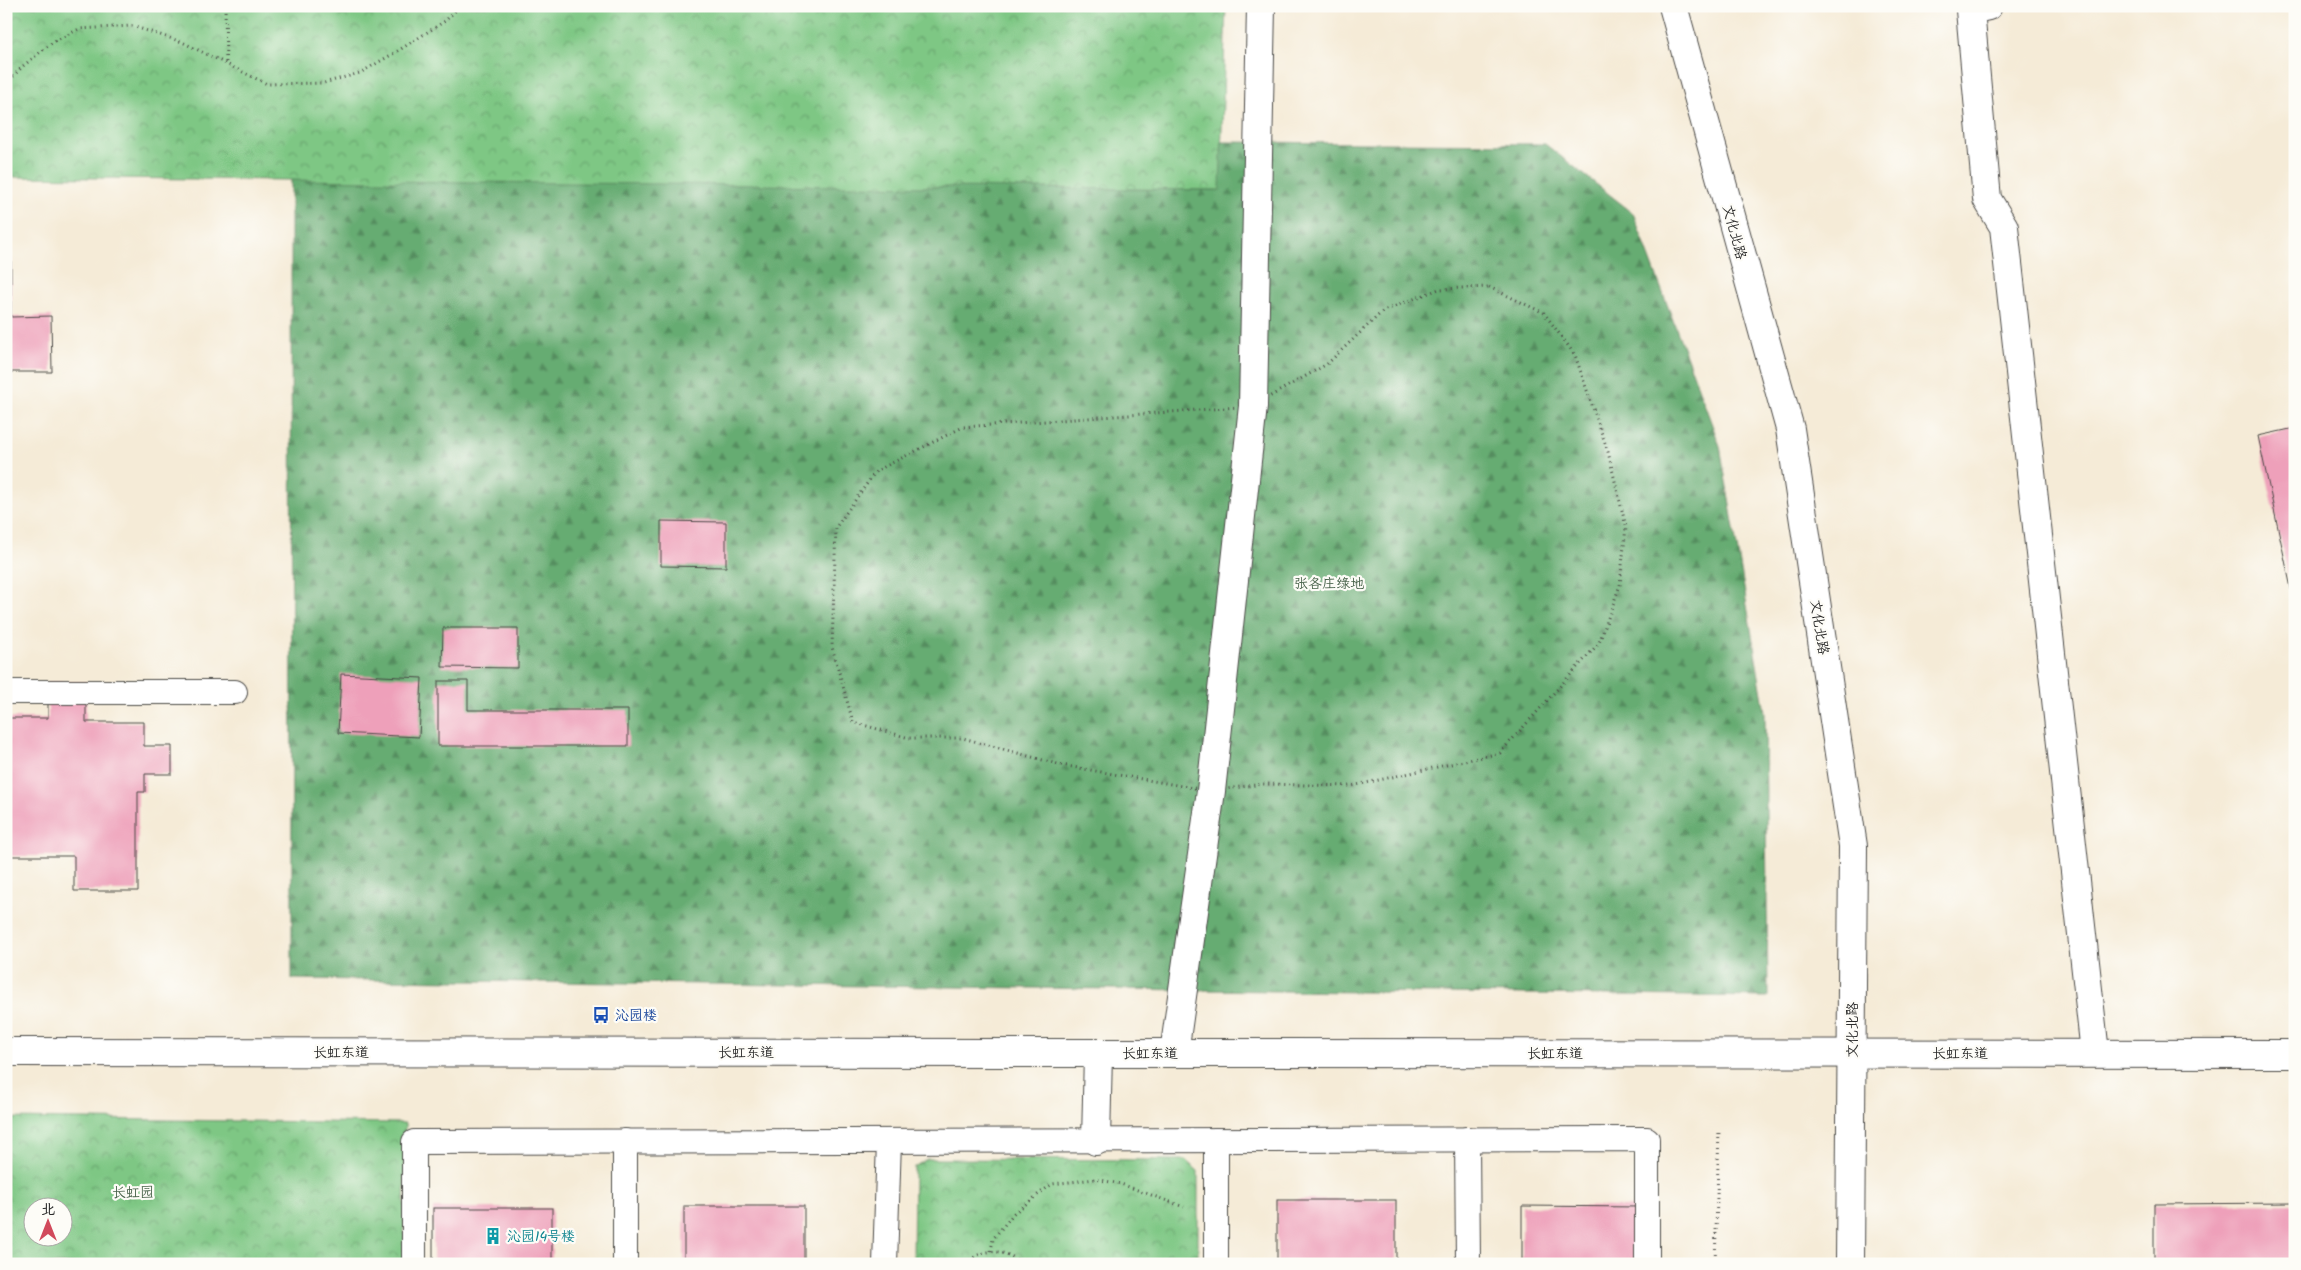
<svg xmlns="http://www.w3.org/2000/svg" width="2301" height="1270" font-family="Kalam,'LXGW WenKai TC',sans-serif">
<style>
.forest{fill:url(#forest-firs);stroke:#486c4e}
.park{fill:url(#park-crowns);stroke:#547958;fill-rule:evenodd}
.building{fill:#eea0ba}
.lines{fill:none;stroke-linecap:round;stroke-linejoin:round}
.service-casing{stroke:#494845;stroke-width:26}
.minor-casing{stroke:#494845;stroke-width:30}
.tertiary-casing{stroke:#494845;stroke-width:30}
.path{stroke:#494845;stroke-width:3;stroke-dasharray:1 4;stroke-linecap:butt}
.service{stroke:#fff;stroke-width:24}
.minor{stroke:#fff;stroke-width:28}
.tertiary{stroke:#fff;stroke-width:28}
.labels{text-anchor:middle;stroke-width:4.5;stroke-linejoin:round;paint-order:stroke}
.street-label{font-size:14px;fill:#2b2b2b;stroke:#fdfcf7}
.park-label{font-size:14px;fill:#48624a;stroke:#fdfcf7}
.transit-label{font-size:14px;fill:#164399;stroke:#fdfcf7;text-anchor:start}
.culture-label{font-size:14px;fill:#0d838f;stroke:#fdfcf7;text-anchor:start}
</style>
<defs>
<pattern id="forest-firs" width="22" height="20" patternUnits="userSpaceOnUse" patternTransform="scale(1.25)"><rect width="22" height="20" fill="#66ac72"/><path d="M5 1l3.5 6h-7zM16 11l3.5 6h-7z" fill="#548c5e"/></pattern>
<pattern id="park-crowns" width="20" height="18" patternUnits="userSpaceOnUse" patternTransform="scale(1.25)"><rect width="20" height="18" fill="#7ec784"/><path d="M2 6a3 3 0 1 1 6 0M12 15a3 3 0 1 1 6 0" fill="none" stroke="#67a26c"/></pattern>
</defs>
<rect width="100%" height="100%" fill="#fdfcf7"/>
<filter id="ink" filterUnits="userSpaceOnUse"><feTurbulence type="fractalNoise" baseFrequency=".02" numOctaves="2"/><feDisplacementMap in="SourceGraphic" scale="10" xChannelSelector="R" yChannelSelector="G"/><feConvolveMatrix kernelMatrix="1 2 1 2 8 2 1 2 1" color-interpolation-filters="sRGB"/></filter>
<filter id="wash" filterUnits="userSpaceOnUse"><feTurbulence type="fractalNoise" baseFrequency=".0096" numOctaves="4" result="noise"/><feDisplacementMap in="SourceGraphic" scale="20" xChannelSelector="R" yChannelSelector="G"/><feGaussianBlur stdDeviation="1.12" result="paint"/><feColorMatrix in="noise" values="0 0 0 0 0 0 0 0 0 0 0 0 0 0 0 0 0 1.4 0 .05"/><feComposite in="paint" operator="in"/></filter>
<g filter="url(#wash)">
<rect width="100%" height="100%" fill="#f5ebd7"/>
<polygon class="forest" points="1221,142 1545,144 1633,213 1720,446 1765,712 1768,997 292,979 291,179 1219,190"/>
<g class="park">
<polygon points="6,6 1226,6 1220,190 6,177"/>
<path d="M 6,1118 L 405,1123 L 404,1264 L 6,1264 ZM 32,1208 L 62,1208 L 62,1238 L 32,1238 Z"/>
<polygon points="927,1159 1185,1160 1198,1171 1198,1264 913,1264 914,1167"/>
</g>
<g id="blocks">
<g class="building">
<polygon points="6,254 11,254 11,317 51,316 52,372 6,372"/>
<polygon points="2295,428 2295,602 2294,602 2258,436"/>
<polygon points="661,521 726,522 726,567 661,566"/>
<polygon points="443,628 518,628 518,668 442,667"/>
<polygon points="341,674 422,678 419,737 338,733"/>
<polygon points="438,681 468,681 468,710 628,710 628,746 438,746"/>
<polygon points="48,682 86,682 86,722 144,722 144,746 172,746 172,774 145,774 145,792 138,792 138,891 74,891 74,856 6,856 6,718 48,718"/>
<rect x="1277" y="1200" width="119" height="64"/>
<polygon points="2295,1203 2295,1264 2154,1264 2154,1204"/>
<rect x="684" y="1206" width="120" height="58"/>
<polygon points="1522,1206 1641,1207 1641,1264 1522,1264"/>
<rect x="433" y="1208" width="119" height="56"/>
</g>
</g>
</g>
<g filter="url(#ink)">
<use href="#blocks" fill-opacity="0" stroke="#494845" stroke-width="1"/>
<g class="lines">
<g class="service-casing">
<g id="service">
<polyline points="6,692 235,692"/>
<polyline points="1467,1139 1468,1264"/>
<polyline points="1216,1140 1216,1264"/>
<polyline points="625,1141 625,1264"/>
<polyline points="414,1264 414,1142 1647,1139 1647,1264"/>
<polyline points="885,1264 889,1141"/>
</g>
</g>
<g class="minor-casing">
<g id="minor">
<polyline points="1988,6 1970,10 1987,199 2004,227 2095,1053"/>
<polyline points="1174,1053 1211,791 1253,406 1261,6"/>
<polyline points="1096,1141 1098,1053"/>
</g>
</g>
<g class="tertiary-casing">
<g id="tertiary">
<polyline points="1673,6 1790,429 1853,846 1850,1264"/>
<polyline points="6,1052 2295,1054"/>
</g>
</g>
<g class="path">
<polyline points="225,6 226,63"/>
<polyline points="6,84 23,66 53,42 79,29 132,26 182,42 267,84 324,83 360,73 396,52 445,21 460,6"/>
<polygon points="1489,287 1544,313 1575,355 1608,452 1626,527 1620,585 1599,643 1500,753 1352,786 1263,784 1211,791 1061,765 963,738 909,738 853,722 832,647 836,527 876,471 963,427 1253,406 1327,364 1383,311 1439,289"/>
<polyline points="991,1251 993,1239 1014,1213 1052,1184 1095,1179 1121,1184 1184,1207"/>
<path d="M 966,1264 C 984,1246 1004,1249 1023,1264"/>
<polyline points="1715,1264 1719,1130"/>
</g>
<use href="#service" class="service"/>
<use href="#minor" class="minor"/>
<use href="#tertiary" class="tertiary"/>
</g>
</g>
<defs>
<g id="bus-bare" transform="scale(1.35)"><path d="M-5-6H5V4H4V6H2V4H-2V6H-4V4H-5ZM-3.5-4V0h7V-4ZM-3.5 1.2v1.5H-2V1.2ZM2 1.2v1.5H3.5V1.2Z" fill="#1a4fb4" stroke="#fdfcf7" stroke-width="2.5" paint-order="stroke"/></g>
<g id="building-bare" transform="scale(1.35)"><path d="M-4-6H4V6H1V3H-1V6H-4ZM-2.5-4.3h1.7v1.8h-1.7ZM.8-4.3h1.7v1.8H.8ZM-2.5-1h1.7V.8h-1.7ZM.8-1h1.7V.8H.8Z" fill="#0f9aa8" stroke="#fdfcf7" stroke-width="2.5" paint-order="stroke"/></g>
</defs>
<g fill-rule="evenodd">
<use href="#bus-bare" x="601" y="1015"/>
<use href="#building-bare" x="493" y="1236"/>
</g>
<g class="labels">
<g class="street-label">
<text transform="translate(1735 232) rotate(75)" y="5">文化北路</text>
<text transform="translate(1820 627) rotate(81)" y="5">文化北路</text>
<text transform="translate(1852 1030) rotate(-90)" y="5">文化北路</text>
<text x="341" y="1057">长虹东道</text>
<text x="746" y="1057">长虹东道</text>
<text x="1150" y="1058">长虹东道</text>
<text x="1555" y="1058">长虹东道</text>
<text x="1960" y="1058">长虹东道</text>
</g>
<g class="park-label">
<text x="1329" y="588">张各庄绿地</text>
<text x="133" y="1197">长虹园</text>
</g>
<g class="transit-label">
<text x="615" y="1020">沁园楼</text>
</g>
<g class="culture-label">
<text x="507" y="1241">沁园14号楼</text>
</g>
</g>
<rect width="2301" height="1270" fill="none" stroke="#fdfcf7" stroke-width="25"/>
<g transform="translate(48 1222)"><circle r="24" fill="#fdfcf7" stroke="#a9a8a5"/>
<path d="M0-4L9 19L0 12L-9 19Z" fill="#d1495b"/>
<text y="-8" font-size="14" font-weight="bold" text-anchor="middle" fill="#2b2b2b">北</text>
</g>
</svg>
